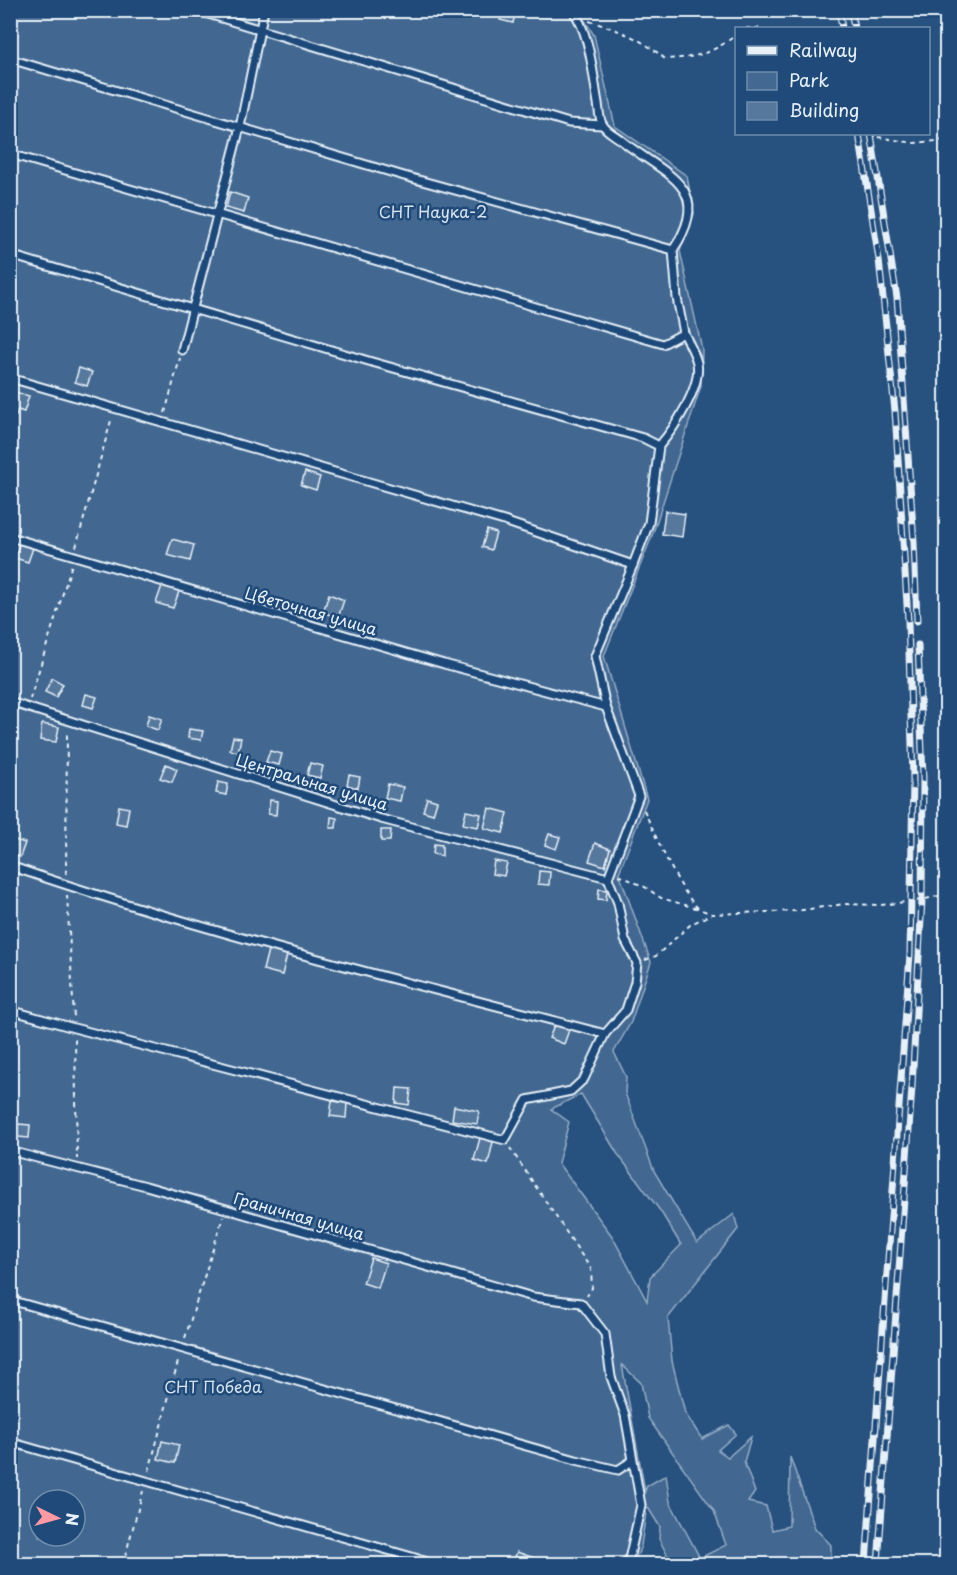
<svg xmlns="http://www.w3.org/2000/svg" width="957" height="1575" font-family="'Playpen Sans',sans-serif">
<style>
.green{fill:#436891;stroke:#96acc4;stroke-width:1.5;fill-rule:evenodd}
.building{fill:#57789d;stroke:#e8f1f8;stroke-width:1.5}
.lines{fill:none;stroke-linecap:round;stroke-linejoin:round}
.lane-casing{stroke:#e8f1f8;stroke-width:11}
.path{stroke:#e8f1f8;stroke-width:2;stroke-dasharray:4.5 4.5;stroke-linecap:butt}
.lane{stroke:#1f4a7a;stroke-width:7}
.rail-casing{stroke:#e8f1f8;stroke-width:7}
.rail{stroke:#1f4a7a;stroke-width:4.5;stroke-dasharray:14;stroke-linecap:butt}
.labels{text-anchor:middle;stroke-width:5;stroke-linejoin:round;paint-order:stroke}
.park-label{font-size:16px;fill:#d8e3ee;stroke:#1f4a7a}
.street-label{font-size:16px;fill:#e8f1f8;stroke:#1f4a7a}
</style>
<rect width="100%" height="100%" fill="#27517f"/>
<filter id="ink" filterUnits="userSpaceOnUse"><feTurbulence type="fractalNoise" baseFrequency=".0167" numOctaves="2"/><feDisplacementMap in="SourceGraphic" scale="12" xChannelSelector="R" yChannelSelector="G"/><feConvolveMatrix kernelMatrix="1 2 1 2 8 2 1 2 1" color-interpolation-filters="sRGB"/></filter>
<g filter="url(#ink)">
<path class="green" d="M 11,11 L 579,11 L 594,35 L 615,126 L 687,176 L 694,214 L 680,251 L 702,349 L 701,386 L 652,536 L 604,656 L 647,799 L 619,873 L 651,962 L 631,1022 L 614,1052 L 626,1077 L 625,1093 L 654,1171 L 697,1243 L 734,1214 L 738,1229 L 668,1318 L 672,1361 L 685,1413 L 702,1439 L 729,1425 L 736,1434 L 718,1450 L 728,1457 L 751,1437 L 744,1462 L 755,1492 L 748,1502 L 766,1506 L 772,1530 L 789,1526 L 790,1457 L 815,1528 L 831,1545 L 831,1564 L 672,1564 L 659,1539 L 660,1527 L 647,1506 L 641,1546 L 634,1564 L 11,1564 ZM 581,1094 L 617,1153 L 661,1212 L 681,1245 L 650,1277 L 647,1301 L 612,1236 L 558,1163 L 569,1122 L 551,1109 ZM 622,1365 L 641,1383 L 648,1418 L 714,1511 L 726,1545 L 700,1558 L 670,1502 L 666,1475 L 647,1486 L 645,1491 ZM 39,1500 L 75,1500 L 75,1536 L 39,1536 Z"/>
<g class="building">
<polygon points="502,10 516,10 513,23 500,20"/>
<polygon points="230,192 248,198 244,213 226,208"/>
<polygon points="79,368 92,372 87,386 75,382"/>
<polygon points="15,392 29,396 24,412 18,410 16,416 10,414"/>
<polygon points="305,472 320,477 316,490 301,485"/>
<polygon points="665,511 685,514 682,537 662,534"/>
<polygon points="487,530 496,533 491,550 482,547"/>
<polygon points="172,539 194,545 190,561 167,555"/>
<polygon points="19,544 33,548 28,562 15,558"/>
<polygon points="163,583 180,589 173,608 156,603"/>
<polygon points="329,594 344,600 338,618 323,612"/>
<polygon points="52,678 63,684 56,697 45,692"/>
<polygon points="86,694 97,697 93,708 83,705"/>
<polygon points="149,715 162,719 158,730 146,726"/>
<polygon points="42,724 59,727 56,742 40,740"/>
<polygon points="189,729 203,731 201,740 188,738"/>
<polygon points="233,737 241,738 238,752 230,750"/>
<polygon points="270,751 282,754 279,765 266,762"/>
<polygon points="310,763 323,766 320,778 307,775"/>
<polygon points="166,764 177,769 172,782 160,778"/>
<polygon points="349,775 360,777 358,788 347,785"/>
<polygon points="218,782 228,784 226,795 216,793"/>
<polygon points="388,784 403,787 400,801 385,798"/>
<polygon points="427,798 437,801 433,814 423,811"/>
<polygon points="270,800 277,801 276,815 268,814"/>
<polygon points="119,806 129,808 126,825 116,823"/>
<polygon points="489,808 508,813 503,833 484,828"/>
<polygon points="466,811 481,814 478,827 463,824"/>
<polygon points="331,817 337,818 336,828 330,828"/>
<polygon points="381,830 391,830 390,841 381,841"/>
<polygon points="549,834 560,837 556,849 545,845"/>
<polygon points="12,839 25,843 20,857 10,854"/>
<polygon points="595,843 610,849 605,866 589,861"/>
<polygon points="434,844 442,845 442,856 433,854"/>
<polygon points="494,861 507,863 504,876 492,874"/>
<polygon points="539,871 550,872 549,885 538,884"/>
<polygon points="599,889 607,890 606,900 598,899"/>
<polygon points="269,946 288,951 282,975 263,970"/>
<polygon points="555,1024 569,1030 564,1044 549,1038"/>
<polygon points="397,1088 411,1089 409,1105 396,1103"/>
<polygon points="332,1101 347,1103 346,1118 330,1116"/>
<polygon points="454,1106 479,1111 477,1124 452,1120"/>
<polygon points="18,1124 30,1125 29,1138 18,1137"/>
<polygon points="480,1138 493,1142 488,1164 474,1160"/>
<polygon points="371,1258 386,1263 378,1288 363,1283"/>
<polygon points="162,1441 179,1445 175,1463 158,1459"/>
<polygon points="517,1552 534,1558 531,1564 512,1564"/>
</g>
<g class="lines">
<g class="lane-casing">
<g id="lane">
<polyline points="195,10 569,123 602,125"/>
<path d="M 572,10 C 590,31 593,76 598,103 C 599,109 599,120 603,125 C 606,131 615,135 621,140 C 664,175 716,186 673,250"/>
<polyline points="10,59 404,176 673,250 677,298 684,333"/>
<path d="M 10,154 L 663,344 L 684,333 C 688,342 695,353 697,363 C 702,386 674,429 659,446"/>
<polyline points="10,255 372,362 643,438 659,446 649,523 633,565 595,656 606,707 639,796 608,878 618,903 625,940 637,963 635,982 626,1010 605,1034"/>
<polyline points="182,350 240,127 264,10"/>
<polyline points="10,378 504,521 633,565"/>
<polyline points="10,537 444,664 606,707"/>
<polyline points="10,702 381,819 608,878"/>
<path d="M 10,866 C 205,933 406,982 605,1034 L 584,1079 L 571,1091 L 527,1100 L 505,1140 L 74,1028 L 10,1010"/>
<polyline points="10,1151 146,1186 533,1297 581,1303 605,1334 611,1377 625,1415 641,1505 628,1564"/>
<polyline points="10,1300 576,1460 618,1470 632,1461"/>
<polyline points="10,1442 412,1557 433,1564"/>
</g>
</g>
<g class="path">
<path d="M 589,21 C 619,30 641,38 665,59 C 696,58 711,54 736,35"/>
<polyline points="746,28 762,28"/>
<polyline points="860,134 914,143 946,140"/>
<polyline points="165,413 180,358"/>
<polyline points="76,547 112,417"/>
<polyline points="30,699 72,564"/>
<path d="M 644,810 C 654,833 680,892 698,908 C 701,910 707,912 711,913"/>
<polyline points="66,874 67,730"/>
<polyline points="619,875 645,887 661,898 699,909"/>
<polyline points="67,895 74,1018"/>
<polyline points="645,960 656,956 691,924 712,914 796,911 844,904 881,905 922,900 946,894"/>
<polyline points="75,1039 77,1159"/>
<polyline points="510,1148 591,1269 592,1288 587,1296"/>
<polyline points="185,1338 223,1217"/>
<polyline points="149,1471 179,1358"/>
<polyline points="123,1564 143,1491"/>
</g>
<use href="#lane" class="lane"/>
<g class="rail-casing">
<g id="rail">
<polyline points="839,10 842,28"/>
<polyline points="851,10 854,28"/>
<polyline points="859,134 879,260 895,411 908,621 913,778 910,954 866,1564"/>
<polyline points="871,134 897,298 914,542 917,621"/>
<polyline points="878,1564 912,1087 922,900 923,778 918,645"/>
</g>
</g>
<use href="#rail" class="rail"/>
</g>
</g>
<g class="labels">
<g class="park-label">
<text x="433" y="218">СНТ Наука-2</text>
<text x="213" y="1393">СНТ Победа</text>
</g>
<g class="street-label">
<text transform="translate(311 611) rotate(16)" y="6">Цветочная улица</text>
<text transform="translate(312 782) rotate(17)" y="6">Центральная улица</text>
<text transform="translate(299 1216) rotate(16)" y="6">Граничная улица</text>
</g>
</g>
<rect width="957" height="1575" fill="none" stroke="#1f4a7a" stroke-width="36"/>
<rect x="18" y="18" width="921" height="1539" fill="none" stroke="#e8f1f8" stroke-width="2" filter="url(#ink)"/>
<rect x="735" y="27" width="195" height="108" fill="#1f4a7a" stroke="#6f8dac" stroke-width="1.5"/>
<rect x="747" y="46" width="30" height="9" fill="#e8f1f8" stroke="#6f8dac" stroke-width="1.5"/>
<text x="789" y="57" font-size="18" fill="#e8f1f8">Railway</text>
<rect x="747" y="72" width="30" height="18" fill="#436891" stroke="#6f8dac" stroke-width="1.5"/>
<text x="789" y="87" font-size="18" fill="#e8f1f8">Park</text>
<rect x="747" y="102" width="30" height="18" fill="#57789d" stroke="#6f8dac" stroke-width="1.5"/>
<text x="789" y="117" font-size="18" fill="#e8f1f8">Building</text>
<g transform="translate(57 1518) rotate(95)"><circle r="28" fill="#1f4a7a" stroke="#6f8dac" stroke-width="1.5"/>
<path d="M0-4.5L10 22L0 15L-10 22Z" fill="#ff9aa2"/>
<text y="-9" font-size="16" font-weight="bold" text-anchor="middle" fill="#e8f1f8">N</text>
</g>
</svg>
